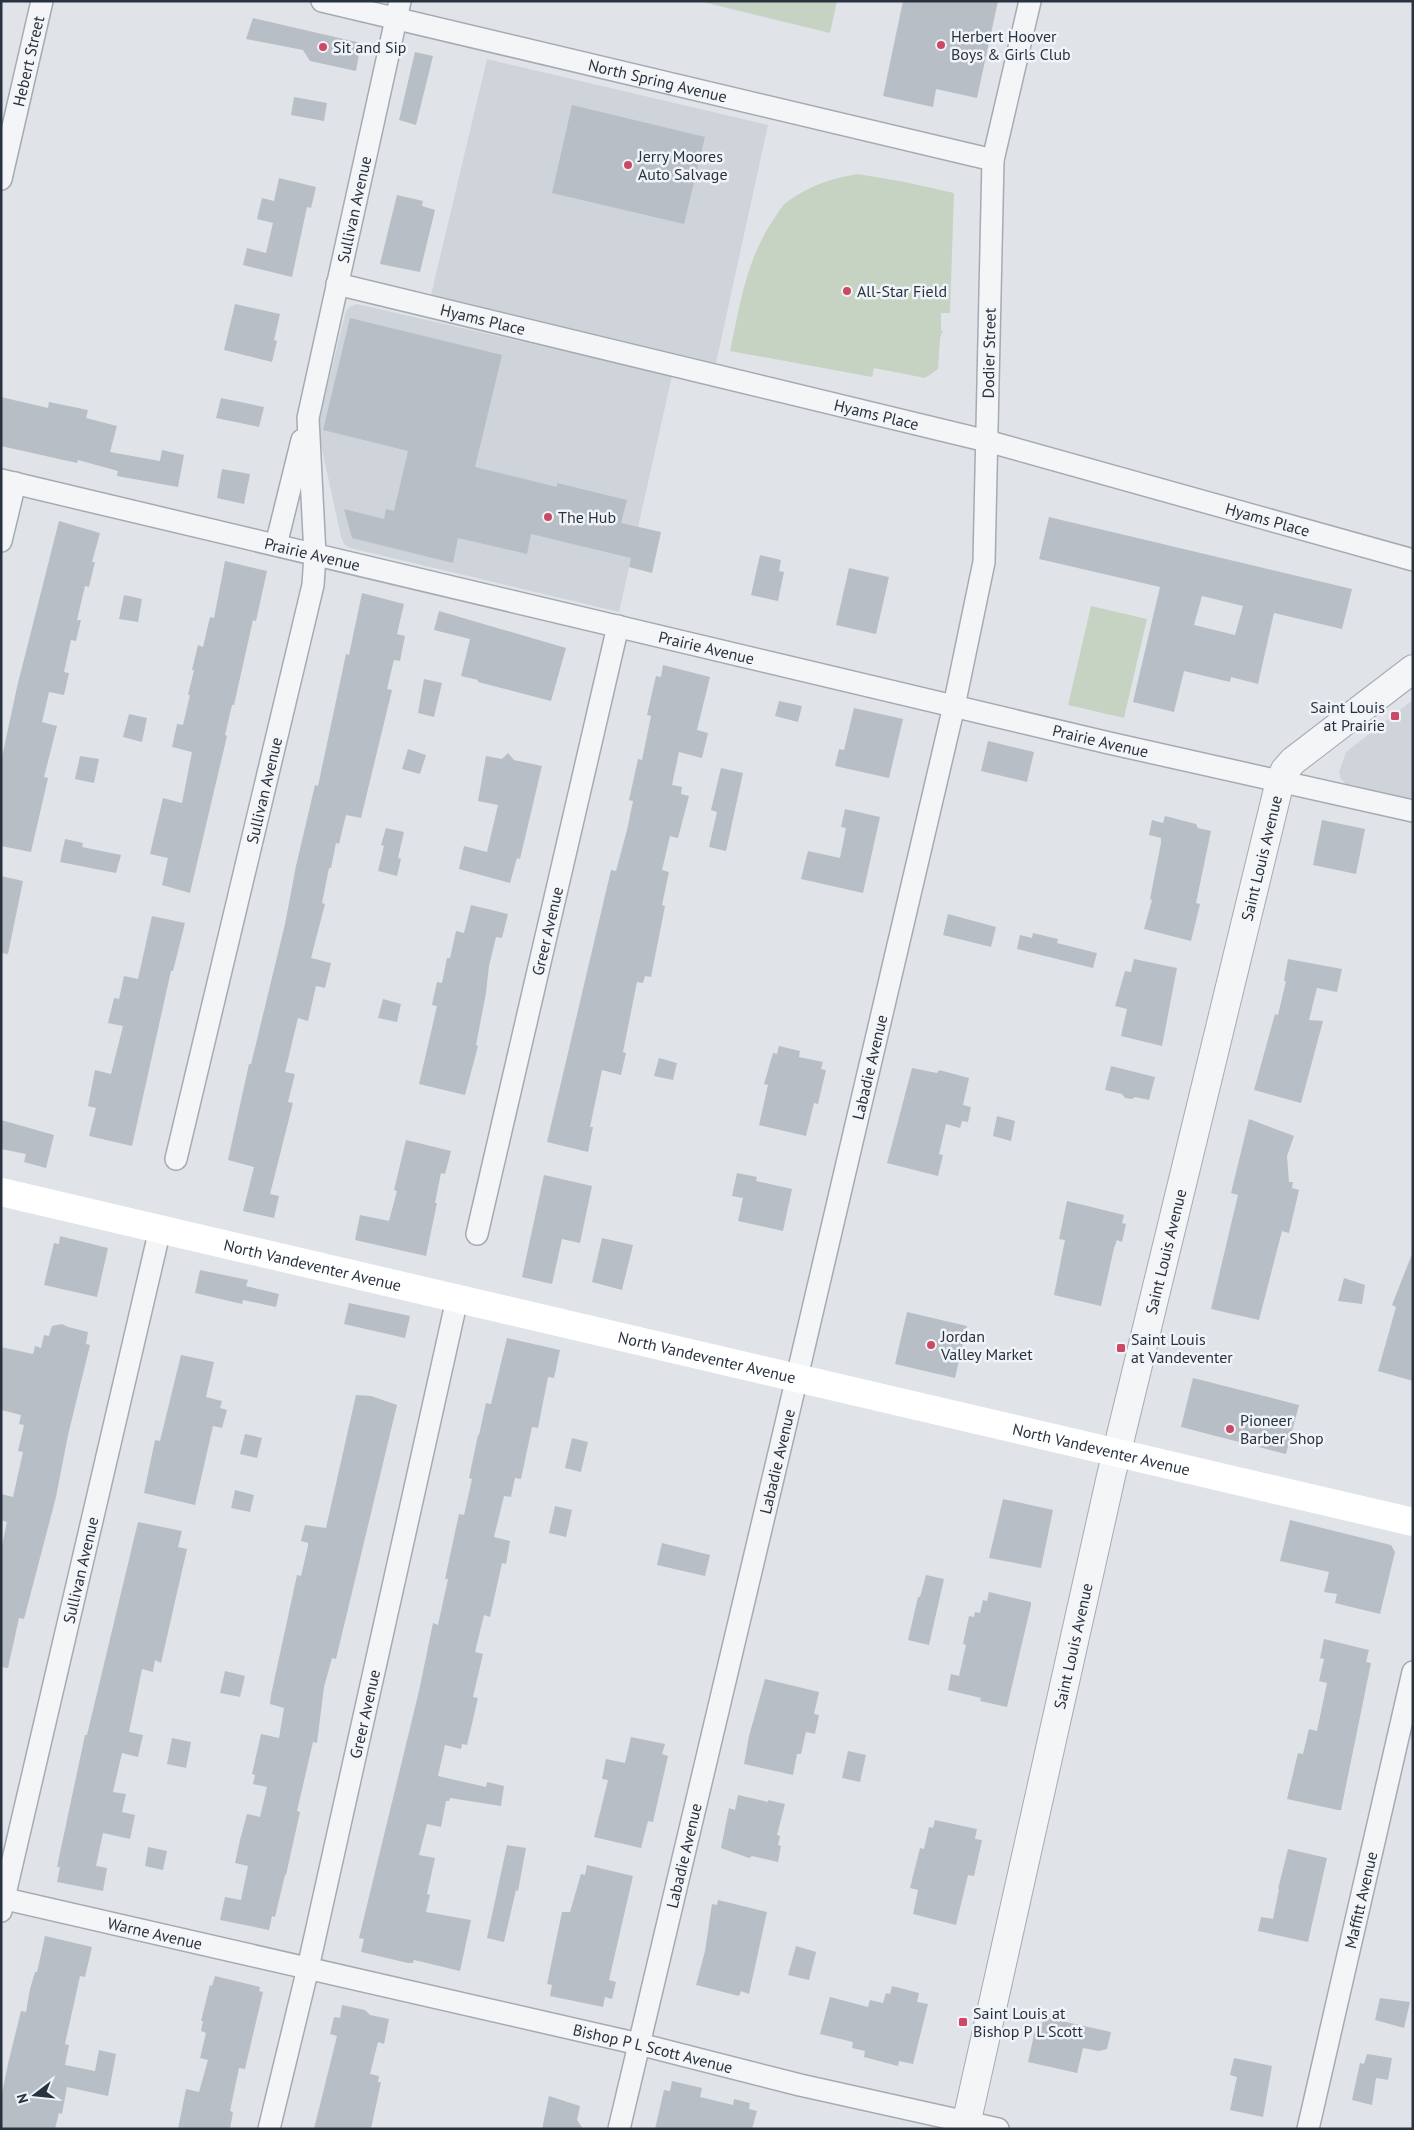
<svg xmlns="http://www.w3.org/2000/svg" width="1414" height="2130" font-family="'PT Sans',sans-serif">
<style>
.built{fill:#cfd4db}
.green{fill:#c7d3c2}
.building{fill:#b8bec6;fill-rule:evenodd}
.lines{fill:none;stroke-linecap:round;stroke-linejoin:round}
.minor-casing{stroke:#a5abb3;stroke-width:24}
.tertiary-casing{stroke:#a5abb3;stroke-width:30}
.minor{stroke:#f3f5f7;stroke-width:21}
.tertiary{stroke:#f3f5f7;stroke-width:28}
.secondary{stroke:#fff;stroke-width:28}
.poi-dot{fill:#cc4865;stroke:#f0f3f7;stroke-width:2}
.labels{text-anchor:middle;stroke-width:5;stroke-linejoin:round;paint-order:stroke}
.poi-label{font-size:16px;fill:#293340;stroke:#f0f3f7;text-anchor:start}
.street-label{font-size:16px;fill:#293340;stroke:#f0f3f7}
</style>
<rect width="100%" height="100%" fill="#e0e4e9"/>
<g class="built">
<polygon points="487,59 768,125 716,363 431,295"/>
<polygon points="357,304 672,376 619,612 350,548 344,544 341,537 320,440 318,424 346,311 351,306"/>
<polygon points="1413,700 1413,800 1346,784 1341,779 1339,772 1346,752"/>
</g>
<g class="green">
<polygon points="699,1 837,1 830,33"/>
<path d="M 858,174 L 905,182 L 954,193 L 950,313 L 941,313 L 941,331 L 943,331 L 940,338 L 938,369 L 925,378 L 874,368 L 872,377 L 730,351 C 740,304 746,261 773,220 C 777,215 781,206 787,202 C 808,186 832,178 858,174 Z"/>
<polygon points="1091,606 1147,619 1124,718 1068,705"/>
</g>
<g class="building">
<polygon points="903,1 998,1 977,98 936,89 933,107 883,96"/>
<polygon points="253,18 361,43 356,71 310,61 303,50 246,39"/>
<polygon points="415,52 433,56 416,125 399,120"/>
<polygon points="294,97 327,103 324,121 291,115"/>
<polygon points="572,105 705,137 684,224 552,193"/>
<polygon points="279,178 316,187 311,208 307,207 292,277 243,265 247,248 266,253 273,223 257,219 262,198 274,201"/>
<polygon points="397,195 423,201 422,206 435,210 420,272 380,264"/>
<polygon points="235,304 280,314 274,340 277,341 272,362 224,350"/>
<polygon points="350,318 502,355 475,467 557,487 557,483 627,500 621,523 661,532 652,573 629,567 631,558 531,534 527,554 458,538 453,563 352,538 344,509 384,519 386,509 394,511 408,451 323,430"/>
<polygon points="1,397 48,408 49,402 88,410 86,418 117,426 110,452 160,461 162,450 184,455 178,487 117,476 118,471 78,460 77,463 1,446"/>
<polygon points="221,398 264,407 259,427 216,418"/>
<polygon points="222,469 250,474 244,504 217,498"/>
<path d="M 1049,517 L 1352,589 L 1342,629 L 1274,613 L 1258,684 L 1231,677 L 1230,682 L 1184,671 L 1174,712 L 1133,702 L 1160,587 L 1039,559 ZM 1202,596 L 1243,606 L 1235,635 L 1194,625 Z"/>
<polygon points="59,521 100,533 92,562 95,562 89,587 85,586 77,620 81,620 76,641 71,640 64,672 69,673 64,695 49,692 42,722 57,726 44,777 48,778 31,852 1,846 1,762 17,687"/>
<polygon points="760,555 781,560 779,571 784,572 778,601 751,595"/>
<polygon points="225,561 267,571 256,621 253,620 234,705 232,705 225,735 227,736 190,893 162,885 168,858 150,854 163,798 182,803 192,752 172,747 177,724 183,725 190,695 188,695 194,670 192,670 198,645 203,647 210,617 214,618"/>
<polygon points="849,568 889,577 876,634 836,625"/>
<polygon points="362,593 404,604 397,634 405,636 400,661 394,660 387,689 392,690 361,818 346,815 339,844 336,843 331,868 329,868 322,903 325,904 311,958 331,963 325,988 316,986 308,1021 298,1018 285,1072 295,1074 288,1102 293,1103 270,1194 279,1196 274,1218 243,1211 254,1167 228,1160 249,1064 251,1064 261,1023 285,924 296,866 315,785 318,786 346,654 349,655"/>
<polygon points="124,595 142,599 138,622 119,619"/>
<polygon points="439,611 566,648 551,701 478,682 478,680 461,676 470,639 434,630"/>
<polygon points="663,665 710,677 697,730 708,733 702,758 679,752 672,785 682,787 681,794 689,796 678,838 670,836 662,870 669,872 662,905 665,906 651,977 645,976 643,983 637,982 623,1052 626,1053 621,1075 602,1070 590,1127 593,1127 588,1152 547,1142 611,870 616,871 627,830 633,801 629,800 638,759 642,760 651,716 647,715 656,676 661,677"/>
<polygon points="424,679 442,683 434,717 418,713"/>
<polygon points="779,701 802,706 798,722 775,716"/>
<polygon points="854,708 903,719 889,778 835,766 839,749 844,750"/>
<polygon points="129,714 147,718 142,742 123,737"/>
<polygon points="988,741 1034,752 1027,782 981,771"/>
<polygon points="408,749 426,755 420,774 402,769"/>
<polygon points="508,753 514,760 542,766 520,859 517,858 510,883 459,869 464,846 487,852 498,805 478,801 486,756 502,759"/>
<polygon points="80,756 99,759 94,783 75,779"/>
<polygon points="721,768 743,773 726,851 709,847 717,812 711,810"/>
<polygon points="845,809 880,817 863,893 801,879 808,851 840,858 846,828 841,827"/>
<polygon points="1165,816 1196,824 1198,828 1211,831 1196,903 1200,904 1191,941 1144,929 1152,900 1150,899 1161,843 1161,838 1149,835 1152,820 1163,823"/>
<polygon points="1322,820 1365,829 1356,874 1313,865"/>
<polygon points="386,828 404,832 398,858 401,859 397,876 378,871 384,846 381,845"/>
<polygon points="65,839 83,843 82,847 121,855 116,873 60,862"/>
<polygon points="1,876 23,881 8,954 1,953"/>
<polygon points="471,905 508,914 502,938 496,937 489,966 486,993 476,1045 478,1046 465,1095 419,1084 437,1006 432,1005 437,982 442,983 447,958 450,958 456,931 464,933"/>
<polygon points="948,914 996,927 991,947 943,935"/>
<polygon points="152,916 185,923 173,971 171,971 132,1146 89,1136 96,1108 88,1106 95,1070 111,1074 123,1026 108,1023 114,998 119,999 124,976 138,979"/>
<polygon points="1033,933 1058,939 1057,943 1097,953 1093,968 1017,949 1020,935 1032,938"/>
<polygon points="1134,959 1177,968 1162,1046 1121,1036 1127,1009 1115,1006 1125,971 1131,972"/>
<polygon points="1288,959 1342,969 1337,992 1317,988 1309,1020 1323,1021 1301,1103 1254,1090 1275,1014 1278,1015 1286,981 1284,981"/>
<polygon points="383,999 401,1004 397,1022 378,1018"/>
<polygon points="779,1046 800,1051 799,1057 823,1062 821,1069 826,1070 818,1104 814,1103 806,1136 759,1125 768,1085 764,1084 773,1053 777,1054"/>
<polygon points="659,1058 677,1063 673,1080 654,1076"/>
<polygon points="1111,1066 1155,1077 1149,1100 1135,1097 1132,1099 1125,1098 1122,1094 1105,1090"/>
<polygon points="912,1068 937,1073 939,1070 969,1078 963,1105 971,1107 968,1122 962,1121 960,1128 946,1124 939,1154 943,1155 938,1176 887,1163"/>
<polygon points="997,1116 1015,1121 1011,1141 993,1136"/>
<polygon points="1249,1119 1294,1136 1287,1156 1289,1182 1293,1182 1292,1188 1299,1190 1289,1233 1282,1231 1259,1320 1211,1309 1238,1195 1231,1193"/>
<polygon points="1,1120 54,1135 46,1168 24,1162 26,1154 1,1149"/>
<polygon points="406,1140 451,1151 445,1174 441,1173 435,1203 437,1203 426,1256 355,1240 360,1215 389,1221 397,1191 394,1190"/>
<polygon points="737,1173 757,1177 756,1181 792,1189 783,1231 738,1221 743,1198 732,1196"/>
<polygon points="544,1175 592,1186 580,1243 562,1239 552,1284 522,1277"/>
<polygon points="1067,1201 1124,1215 1122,1223 1126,1224 1122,1242 1117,1240 1114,1248 1101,1306 1054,1295 1065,1240 1059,1239"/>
<polygon points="60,1236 108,1248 97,1297 44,1285 54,1243 59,1244"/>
<polygon points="602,1238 633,1245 622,1290 592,1282"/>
<polygon points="1412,1254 1413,1254 1413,1381 1378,1371 1396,1307 1392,1305"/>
<polygon points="200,1270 248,1280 246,1286 279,1294 276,1307 243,1300 242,1304 195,1293"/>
<polygon points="1344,1278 1365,1285 1362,1304 1338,1301"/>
<polygon points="349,1303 410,1316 405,1338 344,1324"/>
<polygon points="907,1312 967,1326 955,1378 895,1364"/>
<polygon points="62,1324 68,1327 88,1332 86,1344 90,1345 68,1435 56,1497 24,1619 19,1618 8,1668 1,1667 1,1550 7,1522 1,1520 1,1494 13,1497 23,1452 18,1451 24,1425 19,1424 21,1415 1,1410 1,1347 33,1354 35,1346 41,1348 44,1335 49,1336 52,1326"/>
<polygon points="507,1338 560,1350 554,1378 548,1377 538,1428 532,1427 521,1479 515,1478 511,1497 504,1496 494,1537 510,1541 506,1564 502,1563 490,1617 484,1615 475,1652 483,1654 473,1697 478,1698 467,1745 462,1744 461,1749 445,1745 438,1776 486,1787 487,1782 504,1786 501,1806 450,1798 449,1801 446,1801 441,1827 427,1824 419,1855 435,1858 427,1894 430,1895 426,1912 471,1920 460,1971 414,1960 413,1963 408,1963 361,1952 364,1939 359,1938 419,1691 433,1623 438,1625 448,1579 445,1579 459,1514 464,1515 472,1479 469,1478 478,1435 479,1435 486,1403 491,1404"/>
<polygon points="181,1355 214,1362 206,1397 222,1401 220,1408 227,1410 222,1428 213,1426 195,1505 144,1493 155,1440 160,1441"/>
<polygon points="1193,1378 1299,1405 1286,1454 1181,1427"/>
<polygon points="356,1395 371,1396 397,1405 336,1659 332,1658 324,1687 317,1743 313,1742 297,1811 300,1812 286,1875 285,1875 275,1917 272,1916 269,1930 220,1920 225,1897 241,1900 248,1866 235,1863 240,1840 247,1814 260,1817 267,1787 253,1784 255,1775 252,1774 261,1734 279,1738 284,1708 270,1704 271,1695 297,1575 301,1576 308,1546 308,1543 301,1541 305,1525 326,1528"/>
<polygon points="245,1434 262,1438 257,1458 240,1454"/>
<polygon points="572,1438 588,1442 581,1472 565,1468"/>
<polygon points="235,1490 254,1495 250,1512 231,1508"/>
<polygon points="1003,1499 1053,1510 1041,1568 989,1558"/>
<polygon points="555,1506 572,1510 566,1537 549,1533"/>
<polygon points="1290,1520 1391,1545 1395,1552 1380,1614 1335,1603 1337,1594 1324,1592 1329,1572 1280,1561"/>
<polygon points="138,1522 182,1531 178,1547 187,1549 161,1663 155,1660 153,1672 142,1669 129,1732 143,1735 138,1757 122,1753 113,1792 126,1794 122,1812 135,1815 130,1839 103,1833 96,1866 107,1868 103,1891 57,1882 60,1867 57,1867 85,1735 87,1735"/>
<polygon points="662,1543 710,1555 705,1576 657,1565"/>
<polygon points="926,1575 944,1579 929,1645 908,1640 918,1597 920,1597"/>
<polygon points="989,1592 1031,1602 1031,1605 1007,1707 980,1701 981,1698 948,1690 951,1674 959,1676 966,1645 963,1644 969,1616 974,1617 975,1612 980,1613 983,1600 987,1601"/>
<polygon points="1324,1639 1369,1650 1366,1662 1371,1663 1341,1810 1338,1810 1287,1799 1298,1753 1303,1754 1309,1729 1317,1731 1327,1683 1319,1681 1324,1659 1320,1658"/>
<polygon points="225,1671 245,1676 240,1697 220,1693"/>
<polygon points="765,1679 819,1692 814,1714 819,1715 815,1734 806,1732 801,1754 797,1754 793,1775 744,1764 749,1736"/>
<polygon points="631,1737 665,1744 662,1754 668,1756 653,1822 648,1821 641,1848 594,1837 608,1780 602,1779 606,1759 625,1763"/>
<polygon points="172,1738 191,1742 186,1768 167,1764"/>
<polygon points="848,1751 866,1755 860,1782 842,1778"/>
<polygon points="738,1795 768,1802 768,1800 785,1804 777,1835 780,1836 778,1845 781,1846 778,1862 752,1856 749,1858 721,1848 729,1808 735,1810"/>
<polygon points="935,1820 977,1829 975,1839 982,1840 974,1876 968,1875 956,1925 913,1914 918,1890 910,1888 920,1848 924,1849 929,1827 933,1828"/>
<polygon points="507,1845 526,1848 518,1891 516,1890 504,1942 487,1938"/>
<polygon points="148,1847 167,1851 163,1870 145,1866"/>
<polygon points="1288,1849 1327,1858 1308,1942 1258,1931 1261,1917 1273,1919 1279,1889 1278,1889"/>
<polygon points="587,1865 633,1876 609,1980 616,1982 612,1999 605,1997 603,2007 550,1996 552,1985 547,1984 562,1912 570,1912 581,1874 585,1875"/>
<polygon points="718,1900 767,1912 749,1994 741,1991 739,1996 696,1985 705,1951 712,1904 717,1905"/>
<polygon points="45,1936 92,1947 85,1977 80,1976 65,2044 69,2045 65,2065 95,2071 99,2050 116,2054 108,2096 67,2087 62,2114 59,2113 55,2129 1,2129 1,2098 8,2064 21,2011 26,2012 30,1989 35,1972 37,1972"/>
<polygon points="796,1946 816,1952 809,1980 788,1975"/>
<polygon points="215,1976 260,1987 259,1991 263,1992 245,2069 239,2068 230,2111 233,2112 230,2129 178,2129 186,2089 199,2092 208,2060 200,2058 206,2033 201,2031 203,2021 201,2021 210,1985 212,1986"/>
<polygon points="892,1986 919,1993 917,2002 928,2004 913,2064 899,2061 898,2066 864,2057 865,2051 852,2048 853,2042 820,2034 830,1997 868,2007 870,2000 883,2003 886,1993 890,1994"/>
<polygon points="1380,1998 1410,2002 1404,2028 1375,2020"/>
<polygon points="342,2005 365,2010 370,2015 389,2019 384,2044 378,2042 370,2074 379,2076 378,2082 381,2082 371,2129 314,2129 337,2036 330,2034 334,2017 340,2018"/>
<polygon points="1043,2017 1111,2032 1107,2049 1099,2051 1083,2048 1077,2073 1028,2062 1036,2026 1042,2027"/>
<polygon points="1367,2054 1392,2058 1388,2080 1376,2078 1372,2105 1352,2100 1360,2063 1364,2064"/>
<polygon points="1234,2058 1272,2066 1263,2117 1230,2110 1237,2077 1230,2075"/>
<polygon points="672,2081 702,2088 700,2097 733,2105 734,2099 750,2103 749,2109 757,2111 752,2129 655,2129 664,2090 670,2091"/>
<polygon points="549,2096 580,2106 577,2120 583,2129 542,2129"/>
</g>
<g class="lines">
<g class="minor-casing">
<g id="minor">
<path id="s1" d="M 322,1 L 993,160"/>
<path id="s2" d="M 1,179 L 42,1"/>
<path id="s3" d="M 337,284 L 987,441 L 1413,560"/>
<path id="s4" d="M 1,480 L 1109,743 L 1413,811"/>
<polyline points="1,541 15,483"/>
<polyline points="276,545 302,440"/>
<path id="s5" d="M 176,1159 L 313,585 L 315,555 L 308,418 L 400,1"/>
<path id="s6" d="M 477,1234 L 618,626"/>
<path id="s7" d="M 1,1898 L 639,2044 L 800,2085 L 998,2129"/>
<path id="s8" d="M 1,1911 L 160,1229"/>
<path id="s9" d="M 269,2129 L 308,1968 L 457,1299"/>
<path id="s10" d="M 619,2129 L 797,1377 L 954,706 L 984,562 L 993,160 L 1030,1"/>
<path id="s11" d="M 1308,2129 L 1413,1672"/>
</g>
</g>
<g class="tertiary-casing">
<g id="tertiary">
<path id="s12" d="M 965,2129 L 1111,1476 L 1280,781 L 1285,770 L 1293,761 L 1413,669"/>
</g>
</g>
<use href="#minor" class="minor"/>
<use href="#tertiary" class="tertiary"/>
<path class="secondary" id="s13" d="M 1,1192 L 1413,1522"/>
</g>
<g class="poi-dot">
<circle cx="941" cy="45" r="5"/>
<circle cx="323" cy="47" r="5"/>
<circle cx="628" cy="165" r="5"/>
<circle cx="847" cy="291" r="5"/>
<circle cx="548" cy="517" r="5"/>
<rect x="1390" y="711" width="10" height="10" rx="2.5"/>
<circle cx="931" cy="1345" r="5"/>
<rect x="1116" y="1343" width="10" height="10" rx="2.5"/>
<circle cx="1230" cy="1429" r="5"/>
<rect x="958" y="2017" width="10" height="10" rx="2.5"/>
</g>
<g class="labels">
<g class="poi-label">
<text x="951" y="42">Herbert Hoover<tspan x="951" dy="18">Boys &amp; Girls Club</tspan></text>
<text x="333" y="53">Sit and Sip</text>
<text x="638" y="162">Jerry Moores<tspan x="638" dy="18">Auto Salvage</tspan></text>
<text x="857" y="297">All-Star Field</text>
<text x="558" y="523">The Hub</text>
<text x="1385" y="713" text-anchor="end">Saint Louis<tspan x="1385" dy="18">at Prairie</tspan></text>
<text x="941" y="1342">Jordan<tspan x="941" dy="18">Valley Market</tspan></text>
<text x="1131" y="1345">Saint Louis<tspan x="1131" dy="18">at Vandeventer</tspan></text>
<text x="1240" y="1426">Pioneer<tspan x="1240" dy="18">Barber Shop</tspan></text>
<text x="973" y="2019">Saint Louis at<tspan x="973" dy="18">Bishop P L Scott</tspan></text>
</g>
<g class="street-label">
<text dy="6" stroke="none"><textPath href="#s2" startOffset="121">Hebert Street</textPath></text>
<text dy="6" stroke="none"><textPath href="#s1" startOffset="345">North Spring Avenue</textPath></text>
<text dy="6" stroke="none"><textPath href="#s5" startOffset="971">Sullivan Avenue</textPath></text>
<text dy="6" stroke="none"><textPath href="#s3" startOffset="150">Hyams Place</textPath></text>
<text dy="6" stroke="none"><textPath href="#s10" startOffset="1818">Dodier Street</textPath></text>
<text dy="6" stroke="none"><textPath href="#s3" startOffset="555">Hyams Place</textPath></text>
<text dy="6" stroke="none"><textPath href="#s3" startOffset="960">Hyams Place</textPath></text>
<text dy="6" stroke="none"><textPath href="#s4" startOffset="320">Prairie Avenue</textPath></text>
<text dy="6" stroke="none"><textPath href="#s4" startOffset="725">Prairie Avenue</textPath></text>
<text dy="6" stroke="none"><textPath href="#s4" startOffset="1130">Prairie Avenue</textPath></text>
<text dy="6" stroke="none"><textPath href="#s5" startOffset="379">Sullivan Avenue</textPath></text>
<text dy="6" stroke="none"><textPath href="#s12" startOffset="1305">Saint Louis Avenue</textPath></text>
<text dy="6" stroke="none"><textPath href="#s6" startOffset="311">Greer Avenue</textPath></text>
<text dy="6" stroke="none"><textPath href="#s10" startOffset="1091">Labadie Avenue</textPath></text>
<text dy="6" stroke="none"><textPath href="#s12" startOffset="900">Saint Louis Avenue</textPath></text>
<text dy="6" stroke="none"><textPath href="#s13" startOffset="320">North Vandeventer Avenue</textPath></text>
<text dy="6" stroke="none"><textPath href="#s13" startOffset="725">North Vandeventer Avenue</textPath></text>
<text dy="6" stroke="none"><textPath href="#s13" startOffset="1130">North Vandeventer Avenue</textPath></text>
<text dy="6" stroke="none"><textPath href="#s10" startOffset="686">Labadie Avenue</textPath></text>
<text dy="6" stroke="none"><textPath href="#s8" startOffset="350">Sullivan Avenue</textPath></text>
<text dy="6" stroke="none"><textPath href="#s12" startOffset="495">Saint Louis Avenue</textPath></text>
<text dy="6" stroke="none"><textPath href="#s9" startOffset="426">Greer Avenue</textPath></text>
<text dy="6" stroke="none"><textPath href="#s10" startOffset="281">Labadie Avenue</textPath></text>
<text dy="6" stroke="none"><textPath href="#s11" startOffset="235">Maffitt Avenue</textPath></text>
<text dy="6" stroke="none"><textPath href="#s7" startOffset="158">Warne Avenue</textPath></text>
<text dy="6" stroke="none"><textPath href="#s7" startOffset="669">Bishop P L Scott Avenue</textPath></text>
</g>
</g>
<rect width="1414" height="2130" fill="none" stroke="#293340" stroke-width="5"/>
<g transform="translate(35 2095) rotate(254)" stroke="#f0f3f7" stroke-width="4" paint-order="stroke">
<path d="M0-4L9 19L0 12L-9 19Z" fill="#293340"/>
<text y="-8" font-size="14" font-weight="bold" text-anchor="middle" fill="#293340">N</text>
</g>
</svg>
